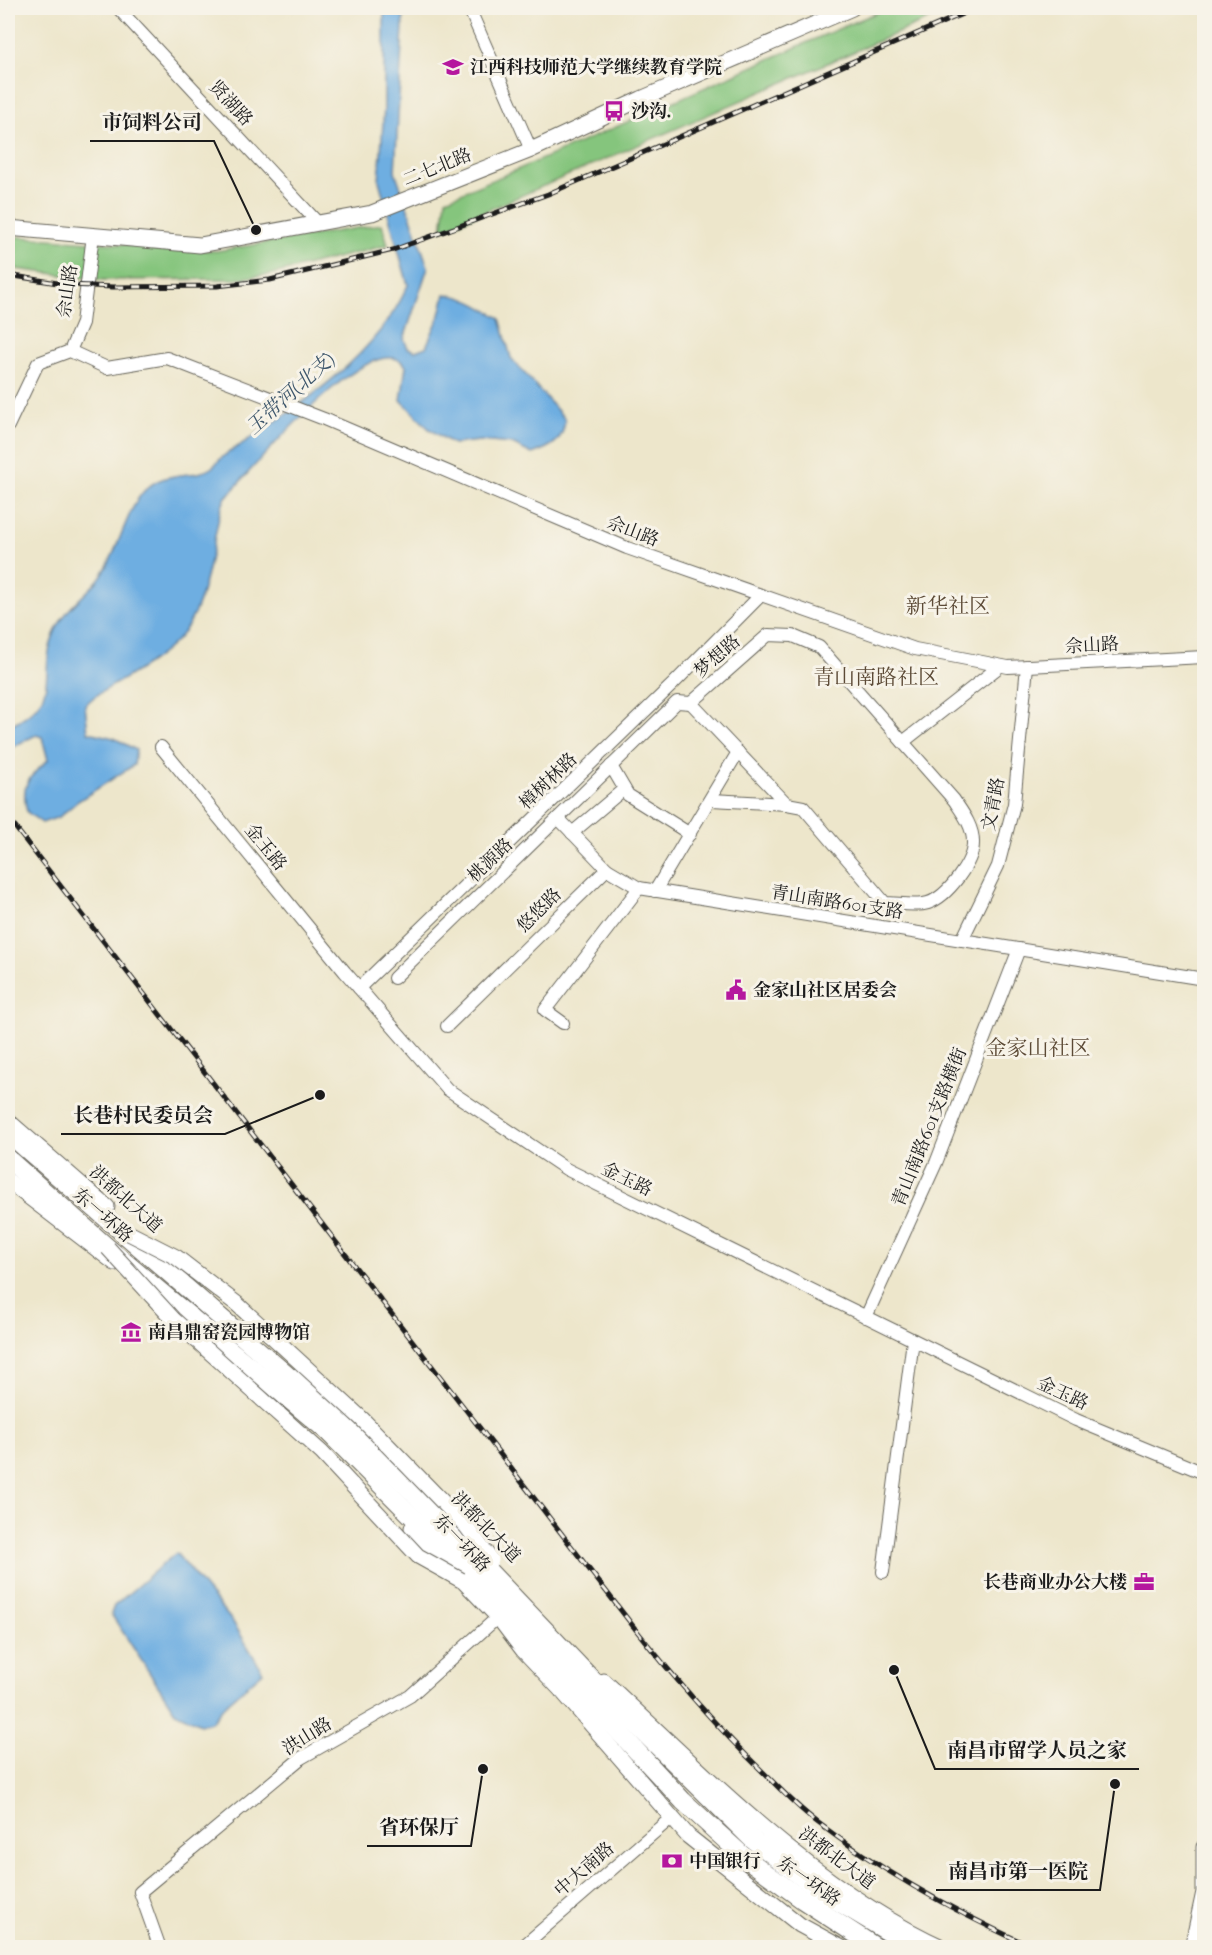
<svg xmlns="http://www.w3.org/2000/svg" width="1212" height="1955" font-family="'IM FELL French Canon','Noto Serif SC',serif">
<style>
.green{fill:#85c57d;stroke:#50704c;stroke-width:1.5}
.water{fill:#6eaee1;stroke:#45657e;stroke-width:1.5}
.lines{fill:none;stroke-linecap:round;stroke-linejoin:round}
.minor-casing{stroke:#656359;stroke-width:14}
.major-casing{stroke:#656359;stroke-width:17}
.highway-casing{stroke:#656359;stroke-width:20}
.minor{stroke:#fff;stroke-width:12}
.major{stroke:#fff;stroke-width:15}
.highway{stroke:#fff;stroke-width:18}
.rail-casing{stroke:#1c1c1c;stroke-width:5}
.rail{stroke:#f7f3e8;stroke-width:3;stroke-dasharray:9;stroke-linecap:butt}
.major-bridge-casing{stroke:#656359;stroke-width:17;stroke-linecap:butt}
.major-bridge{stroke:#fff;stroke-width:15}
.labels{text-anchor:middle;stroke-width:6;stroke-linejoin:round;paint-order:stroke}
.poi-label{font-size:18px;font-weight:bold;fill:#1c1c1c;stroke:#f7f3e8;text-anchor:start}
.street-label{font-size:18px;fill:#1c1c1c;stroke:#f7f3e8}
.water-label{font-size:20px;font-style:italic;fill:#3d566b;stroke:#f7f3e8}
.quarter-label{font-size:21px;fill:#5c4a36;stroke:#f7f3e8}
.leader{fill:none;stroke:#1c1c1c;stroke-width:2}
.callout-dot{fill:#1c1c1c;stroke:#f7f3e8;stroke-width:2}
.callout-label{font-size:20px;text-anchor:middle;font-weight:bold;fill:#1c1c1c;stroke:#f7f3e8;stroke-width:6;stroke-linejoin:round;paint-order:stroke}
</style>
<rect width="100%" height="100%" fill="#f7f3e8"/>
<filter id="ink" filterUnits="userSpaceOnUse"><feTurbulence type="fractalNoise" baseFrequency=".0167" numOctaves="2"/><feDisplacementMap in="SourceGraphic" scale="12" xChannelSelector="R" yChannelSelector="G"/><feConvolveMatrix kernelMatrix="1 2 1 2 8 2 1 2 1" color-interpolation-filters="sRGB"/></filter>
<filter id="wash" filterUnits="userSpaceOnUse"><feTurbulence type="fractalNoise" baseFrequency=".008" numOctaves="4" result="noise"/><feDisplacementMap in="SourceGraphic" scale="24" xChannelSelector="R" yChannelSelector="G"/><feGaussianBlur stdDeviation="1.35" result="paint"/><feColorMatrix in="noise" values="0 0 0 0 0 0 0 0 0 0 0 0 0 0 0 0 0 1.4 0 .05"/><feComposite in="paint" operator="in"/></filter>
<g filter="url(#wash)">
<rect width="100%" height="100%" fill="#ede6cb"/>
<g class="green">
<path d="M 888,8 L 955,8 L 442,230 L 446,199 C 595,140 740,69 888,8 Z"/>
<polygon points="382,224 388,245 273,274 236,279 103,280 8,268 8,236 216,251"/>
</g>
<g class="water">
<path d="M 384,8 L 404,8 L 395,171 L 428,267 L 404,339 L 408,348 L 415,351 L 426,347 L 440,315 L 445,294 C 465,296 482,307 500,318 L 511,358 L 565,419 C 564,441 552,447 532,454 L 512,444 L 480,441 L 453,444 L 429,429 L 401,400 L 406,366 C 373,321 250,473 226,497 L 221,508 C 212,545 205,611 178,639 C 154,664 122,679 94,697 L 85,705 L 88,732 L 114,738 L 136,750 L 134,765 L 78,801 L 59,817 L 42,823 L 27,812 C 20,785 28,778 48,760 L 42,737 L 36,735 L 8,749 L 8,726 C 67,698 34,674 57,628 C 66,608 85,596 98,580 C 118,555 125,512 144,491 C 166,468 196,479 211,468 C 217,464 221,457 228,453 C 293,410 376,359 408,285 L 379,181 L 384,108 Z"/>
<polygon points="176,1553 233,1622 263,1672 225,1705 211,1722 200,1724 175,1712 111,1614 114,1606"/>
</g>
</g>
<g filter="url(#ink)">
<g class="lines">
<g class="minor-casing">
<g id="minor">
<polyline points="118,8 318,223"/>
<polyline points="469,8 531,150"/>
<polyline points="70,351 82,323 93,235"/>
<polyline points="8,426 38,363 70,351 107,368 167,358 324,419 627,548 915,649 1008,667 1204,657"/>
<path d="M 768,635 L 793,636 L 819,647 L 954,800 C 962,812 973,826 973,842 C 974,862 947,897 928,903 C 916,907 898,903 885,903 L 803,807 L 787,804 L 691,703 Z"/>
<polyline points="903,742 1000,666"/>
<polyline points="161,747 345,972 447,1089 566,1169 1076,1420 1204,1473"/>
<polyline points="611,766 628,795 690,834"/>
<polyline points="712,800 787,804"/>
<polyline points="572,833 624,789"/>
<polyline points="607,869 639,888"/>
<polyline points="655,891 738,752"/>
<polyline points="962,940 998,866 1014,804 1027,666"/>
<polyline points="394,978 677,702 691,703"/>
<polyline points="359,988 673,684 759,597"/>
<polyline points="563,1023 545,1010 639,888 1204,979"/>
<polyline points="447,1026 607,869 558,818"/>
<polyline points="866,1317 936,1163 1019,949"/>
<polyline points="883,1572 913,1340"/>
<polyline points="160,1948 140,1892 301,1758 410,1696 498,1617"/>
<polyline points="521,1948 671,1818"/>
</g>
</g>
<g class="major-casing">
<g id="major">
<polyline points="8,228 200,245 372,213 531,150 641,99 852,8"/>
<polyline points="8,1121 107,1207"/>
<polyline points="8,1181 115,1263"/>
<polyline points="299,1375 346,1413"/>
<polyline points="412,1528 498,1617 523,1650 562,1691 688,1836 800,1925 842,1948"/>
<path d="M 604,1681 C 707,1776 815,1890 944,1948"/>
<polyline points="1192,1948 1204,1892 1204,1847"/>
</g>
</g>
<g class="highway-casing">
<g id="highway">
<polyline points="8,1133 334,1416 415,1494 625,1714 753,1840 817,1889 915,1948"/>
<polyline points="8,1159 108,1248 326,1430 504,1608 683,1801 743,1856 803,1900 877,1948"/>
</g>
</g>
<use href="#minor" class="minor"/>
<use href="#major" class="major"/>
<use href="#highway" class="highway"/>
<g class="rail-casing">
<g id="rail">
<polyline points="8,275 70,285 113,287 217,286 270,280 393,250 548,194 976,8"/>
<path d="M 8,818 L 633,1626 C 674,1678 716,1726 763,1772 C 780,1789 798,1808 817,1822 C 884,1873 957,1913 1034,1948"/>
</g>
</g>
<use href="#rail" class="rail"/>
<g class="major-bridge-casing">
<g id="major-bridge">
<polyline points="115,1226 176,1257 237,1304 362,1419 467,1527 491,1560"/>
<polyline points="108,1248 173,1319 322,1453 418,1556 461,1580"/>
</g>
</g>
<use href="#major-bridge" class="major-bridge"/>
</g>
</g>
<defs>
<g id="university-bare" transform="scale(1.62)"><path d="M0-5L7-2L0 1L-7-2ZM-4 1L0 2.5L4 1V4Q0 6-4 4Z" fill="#b5179e" stroke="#f7f3e8" stroke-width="2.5" paint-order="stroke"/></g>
<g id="bus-bare" transform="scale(1.62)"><path d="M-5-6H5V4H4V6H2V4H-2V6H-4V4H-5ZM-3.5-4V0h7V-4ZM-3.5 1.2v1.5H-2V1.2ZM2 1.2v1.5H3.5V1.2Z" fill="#b5179e" stroke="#f7f3e8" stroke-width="2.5" paint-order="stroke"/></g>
<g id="civic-bare" transform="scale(1.62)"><path d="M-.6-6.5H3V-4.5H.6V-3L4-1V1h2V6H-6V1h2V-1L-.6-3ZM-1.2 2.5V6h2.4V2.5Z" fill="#b5179e" stroke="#f7f3e8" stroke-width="2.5" paint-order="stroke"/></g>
<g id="museum-bare" transform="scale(1.62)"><path d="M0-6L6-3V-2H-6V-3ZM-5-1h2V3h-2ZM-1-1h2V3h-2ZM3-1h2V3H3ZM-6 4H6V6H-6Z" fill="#b5179e" stroke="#f7f3e8" stroke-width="2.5" paint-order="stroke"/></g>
<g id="office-bare" transform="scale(1.62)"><path d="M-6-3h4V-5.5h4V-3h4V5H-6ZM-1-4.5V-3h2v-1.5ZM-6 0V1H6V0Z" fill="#b5179e" stroke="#f7f3e8" stroke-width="2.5" paint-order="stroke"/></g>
<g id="bank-bare" transform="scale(1.62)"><path d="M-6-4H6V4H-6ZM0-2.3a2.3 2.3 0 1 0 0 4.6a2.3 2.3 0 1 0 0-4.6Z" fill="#b5179e" stroke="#f7f3e8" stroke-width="2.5" paint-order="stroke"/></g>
</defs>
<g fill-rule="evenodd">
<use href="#university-bare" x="453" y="67"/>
<use href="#bus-bare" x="614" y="111"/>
<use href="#civic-bare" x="736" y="990"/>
<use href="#museum-bare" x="131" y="1332"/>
<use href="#office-bare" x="1144" y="1582"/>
<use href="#bank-bare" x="672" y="1861"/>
</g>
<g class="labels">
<g class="poi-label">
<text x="470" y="73">江西科技师范大学继续教育学院</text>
<text x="631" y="117">沙沟.</text>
<text x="753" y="996">金家山社区居委会</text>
<text x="148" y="1338">南昌鼎窑瓷园博物馆</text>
<text x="1127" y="1588" text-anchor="end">长巷商业办公大楼</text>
<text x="689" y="1867">中国银行</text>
</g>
<g class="street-label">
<text transform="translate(231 103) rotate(47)" y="6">贤湖路</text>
<text transform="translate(437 167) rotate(-22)" y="6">二七北路</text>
<text transform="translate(67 291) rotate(-82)" y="6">佘山路</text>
<text transform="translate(633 531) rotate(21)" y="6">佘山路</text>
<text transform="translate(1092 645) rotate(-3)" y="6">佘山路</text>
<text transform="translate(717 656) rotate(-41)" y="6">梦想路</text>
<text transform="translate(548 781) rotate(-44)" y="6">樟树林路</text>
<text transform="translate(993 804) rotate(-79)" y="6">文青路</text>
<text transform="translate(266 847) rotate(51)" y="6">金玉路</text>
<text transform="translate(490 860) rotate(-44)" y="6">桃源路</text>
<text transform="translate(837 902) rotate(9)" y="6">青山南路601支路</text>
<text transform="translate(539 910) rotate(-45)" y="6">悠悠路</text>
<text transform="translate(929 1127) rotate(-68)" y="6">青山南路601支路横街</text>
<text transform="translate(627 1179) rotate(26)" y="6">金玉路</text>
<text transform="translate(126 1199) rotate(42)" y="6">洪都北大道</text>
<text transform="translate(103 1215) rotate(41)" y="6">东一环路</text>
<text transform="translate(1063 1393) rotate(25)" y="6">金玉路</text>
<text transform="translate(486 1527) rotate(46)" y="6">洪都北大道</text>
<text transform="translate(462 1543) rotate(46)" y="6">东一环路</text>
<text transform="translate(307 1736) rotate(-32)" y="6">洪山路</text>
<text transform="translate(837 1858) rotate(37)" y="6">洪都北大道</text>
<text transform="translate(584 1869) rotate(-41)" y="6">中大南路</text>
<text transform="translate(809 1881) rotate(35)" y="6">东一环路</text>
</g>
<g class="water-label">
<text transform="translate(290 393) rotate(-42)" y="7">玉带河(北支)</text>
</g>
<g class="quarter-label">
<text x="948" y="613">新华社区</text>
<text x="876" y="684">青山南路社区</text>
<text x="1038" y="1055">金家山社区</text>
</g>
</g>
<path class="leader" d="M256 230L214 141H90M320 1095L225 1134H61M894 1670L935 1769H1139M483 1769L471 1846H367M1115 1784L1100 1890H936"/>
<g class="callout-dot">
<circle cx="256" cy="230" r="6"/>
<circle cx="320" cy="1095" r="6"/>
<circle cx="894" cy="1670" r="6"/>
<circle cx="483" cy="1769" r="6"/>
<circle cx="1115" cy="1784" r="6"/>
</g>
<g class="callout-label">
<text x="152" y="129">市饲料公司</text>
<text x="143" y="1122">长巷村民委员会</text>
<text x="1037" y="1757">南昌市留学人员之家</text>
<text x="419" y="1834">省环保厅</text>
<text x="1018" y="1878">南昌市第一医院</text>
</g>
<rect width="1212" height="1955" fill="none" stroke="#f7f3e8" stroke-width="30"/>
</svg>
